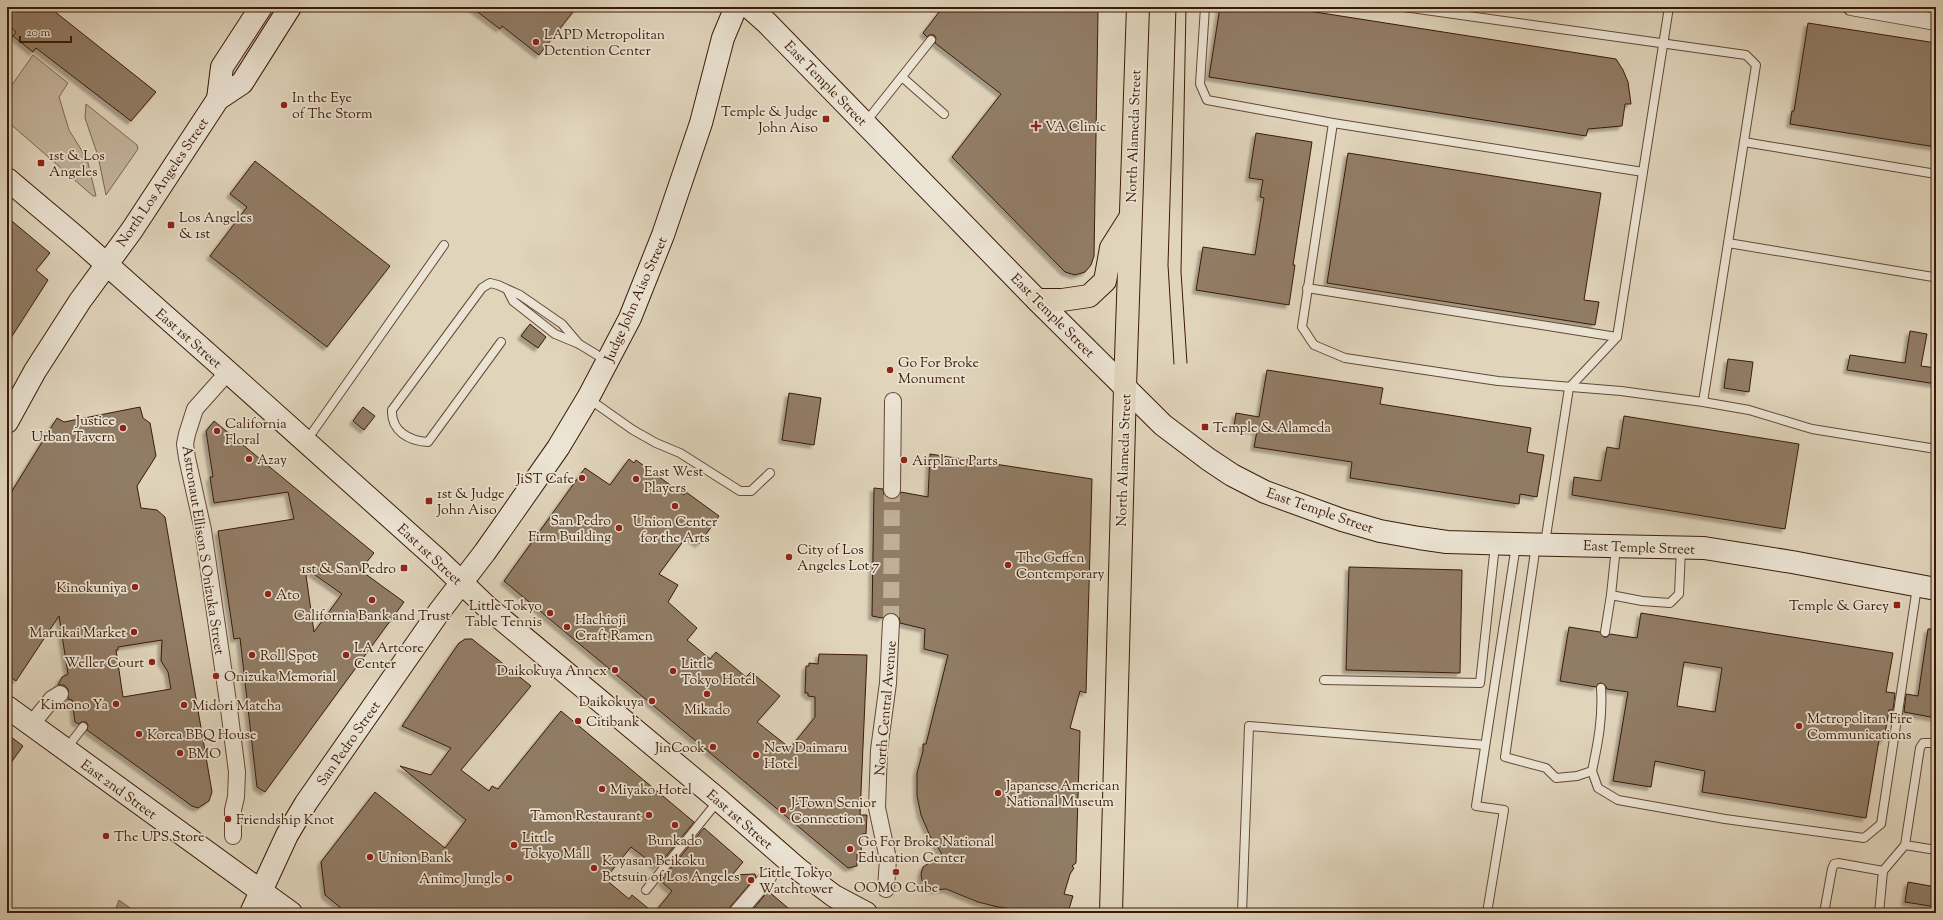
<svg xmlns="http://www.w3.org/2000/svg" width="1943" height="920" font-family="'Sorts Mill Goudy',serif">
<style>
.green{fill:#c4b49c;stroke:#806752}
.water{fill:#a8957e;stroke:#7c644e}
.building{fill:#917b65;stroke:#3b1a07;fill-rule:evenodd;filter:url(#shadow)}
.lines{fill:none;stroke-linecap:round;stroke-linejoin:round}
.street-tunnel{stroke:#bfaf97;stroke-width:16;stroke-dasharray:16 8;stroke-linecap:butt}
.lane-casing{stroke:#644834;stroke-width:10}
.street-casing{stroke:#644834;stroke-width:18}
.secondary-casing{stroke:#3b1a07;stroke-width:24}
.primary-casing{stroke:#3b1a07;stroke-width:24}
.lane{stroke:#ebe3d3;stroke-width:8}
.street{stroke:#ebe3d3;stroke-width:16}
.secondary{stroke:#ebe3d3;stroke-width:22}
.primary{stroke:#e0d4bb;stroke-width:22}
.tram{stroke:#3b1a07;stroke-width:1}
.poi-dot{fill:#8f2418;stroke:#ebe3d3;stroke-width:1.5}
.labels{text-anchor:middle;stroke-width:3.5;stroke-linejoin:round;paint-order:stroke}
.poi-label{font-size:14px;fill:#3b1a07;stroke:#ebe3d3;text-anchor:start}
.street-label{font-size:14px;fill:#3b1a07;stroke:#ebe3d3}
</style>
<defs>
<filter id="shadow"><feDropShadow dx="-3.5" dy="3.5" stdDeviation="1" flood-color="#0004"/></filter>
</defs>
<rect width="100%" height="100%" fill="#e0d4bb"/>
<filter id="stains"><feTurbulence type="fractalNoise" baseFrequency=".005" numOctaves="4"/><feColorMatrix values="0 0 0 0 .2 0 0 0 0 .09 0 0 0 0 .02 0 0 0 .5 -.17"/></filter>
<radialGradient id="worn" r=".72"><stop offset=".6" stop-color="#630" stop-opacity="0"/><stop offset="1" stop-color="#630" stop-opacity=".3"/></radialGradient>
<g class="green">
<polygon points="7,27 12,31 12,38 7,44"/>
<polygon points="33,55 68,83 59,97 69,130 87,159 96,196 93,196 7,121 7,92"/>
<polygon points="86,104 137,145 138,149 106,195 98,156 85,118"/>
</g>
<polygon class="water" points="119,900 137,913 114,913"/>
<g class="building">
<polygon points="7,7 49,7 156,92 131,121 36,48 33,52 13,36 16,32 7,24"/>
<polygon points="471,7 577,7 539,55 502,26 500,29"/>
<polygon points="943,7 1093,7 1098,13 1094,256 1091,265 1085,272 1075,275 1065,272 952,157 1001,94 935,43 936,38 934,35 929,35 927,37 923,33"/>
<polygon points="1220,7 1283,7 1616,59 1623,70 1628,82 1631,104 1625,104 1622,126 1588,129 1586,136 1209,77"/>
<polygon points="1808,23 1936,43 1936,147 1790,124 1792,111 1794,111"/>
<polygon points="1256,133 1312,142 1293,265 1295,265 1289,305 1196,290 1203,247 1255,255 1264,198 1260,197 1263,180 1249,178"/>
<polygon points="1348,153 1601,193 1584,300 1599,302 1595,325 1327,283"/>
<polygon points="255,161 390,266 327,347 210,256 247,207 230,194"/>
<polygon points="7,217 50,253 36,270 48,280 7,344"/>
<polygon points="530,324 546,337 538,348 521,336"/>
<polygon points="1910,331 1927,334 1921,366 1936,368 1936,384 1847,370 1850,355 1905,363"/>
<polygon points="1728,359 1753,362 1749,392 1724,388"/>
<polygon points="1267,370 1383,388 1380,404 1531,428 1527,452 1544,455 1537,497 1520,494 1519,504 1350,478 1352,462 1254,447 1257,431 1234,427 1236,413 1259,417"/>
<polygon points="789,393 821,398 814,445 782,440"/>
<path d="M 140,407 L 143,418 L 150,423 L 156,456 L 137,486 L 141,508 L 157,510 L 165,517 L 212,792 L 209,801 L 198,808 L 192,806 L 87,730 L 88,725 L 86,722 L 81,722 L 79,724 L 75,722 L 72,700 L 68,699 L 68,689 L 64,685 L 58,685 L 62,677 L 68,674 L 59,616 L 16,681 L 7,674 L 7,499 L 57,418 L 64,422 ZM 162,640 L 161,661 L 168,672 L 171,689 L 123,697 L 116,650 L 118,650 L 118,647 Z"/>
<polygon points="363,407 375,416 364,430 353,421"/>
<polygon points="1624,416 1799,444 1785,529 1572,495 1574,477 1601,481 1607,447 1619,449"/>
<path d="M 214,421 L 374,553 L 360,570 L 404,602 L 265,792 L 257,787 L 240,638 L 234,639 L 218,531 L 294,519 L 288,492 L 214,503 L 210,477 L 213,477 L 206,431 ZM 305,568 L 342,594 L 314,632 Z"/>
<polygon points="930,454 1092,479 1086,693 1080,691 1070,728 1080,731 1076,863 1072,866 1074,868 1070,874 1064,894 1073,896 1069,909 1065,908 1064,913 1027,913 1027,911 998,907 978,902 946,889 932,890 922,881 921,874 923,867 942,854 930,836 921,815 917,796 917,773 923,751 923,744 926,744 948,655 924,649 925,629 900,623 899,617 896,614 887,613 882,618 872,616 874,488 883,489 884,495 892,499 897,498 901,492 928,497"/>
<polygon points="629,459 634,463 636,460 684,495 686,492 719,516 699,544 687,536 659,574 678,585 668,602 697,628 687,640 710,659 716,652 746,677 751,672 780,696 757,722 790,748 815,717 815,697 808,696 808,693 805,693 806,666 809,666 809,663 818,664 819,654 867,655 860,815 867,815 866,834 862,834 861,854 857,854 857,866 848,868 504,581 585,468 610,485"/>
<polygon points="1349,567 1462,570 1460,673 1346,670"/>
<path d="M 1641,613 L 1893,653 L 1886,692 L 1895,693 L 1893,710 L 1889,710 L 1884,740 L 1879,740 L 1866,818 L 1702,792 L 1705,771 L 1655,761 L 1651,787 L 1613,781 L 1628,692 L 1607,689 L 1605,685 L 1601,683 L 1598,684 L 1596,687 L 1560,681 L 1569,627 L 1600,632 L 1604,637 L 1607,637 L 1610,634 L 1637,638 ZM 1684,662 L 1722,668 L 1715,712 L 1677,706 Z"/>
<polygon points="1928,629 1936,629 1936,718 1904,712 1906,694 1918,696"/>
<polygon points="465,639 472,639 531,686 461,770 489,791 492,786 498,789 561,711 694,822 657,867 631,847 605,879 629,899 632,895 654,913 672,891 662,882 663,878 704,828 743,862 732,875 755,874 756,877 730,907 728,913 347,913 325,895 321,862 375,792 445,848 466,820 400,766 431,775 451,748 402,726 459,643"/>
<polygon points="7,734 23,746 7,768"/>
<polygon points="1908,882 1936,887 1936,907 1905,902"/>
<polygon points="768,891 794,913 750,913"/>
</g>
<g class="lines">
<polyline class="street-tunnel" points="891,622 892,490"/>
<g class="lane-casing">
<g id="lane">
<polyline points="1205,7 1200,84 1207,100 1333,123 1643,172"/>
<polyline points="1404,7 1746,55 1756,65 1703,402"/>
<polyline points="902,77 944,114"/>
<polyline points="865,123 931,40"/>
<polyline points="1333,123 1302,327 1314,345 1345,358 1498,381 1621,391 1703,402 1749,410 1812,429 1936,449"/>
<polyline points="1744,142 1936,174"/>
<polyline points="1728,243 1933,277 1936,275"/>
<polyline points="1307,288 1617,337"/>
<polyline points="508,291 513,301 555,334 579,344 607,361"/>
<path d="M 501,342 L 428,442 C 409,441 391,431 392,410 L 482,288 L 490,283 L 498,285 L 520,295 L 562,324 L 579,344"/>
<polyline points="589,399 633,430 656,443 680,453 740,491 751,491 770,473"/>
<polyline points="307,440 444,245"/>
<polyline points="1545,543 1569,388 1617,337 1669,7"/>
<path d="M 1536,545 L 1505,757 L 1546,768 L 1556,778 L 1577,776 L 1592,771 C 1598,743 1603,717 1601,688"/>
<polyline points="1611,595 1642,601 1670,603 1679,594 1681,549"/>
<polyline points="1605,632 1611,595 1616,547"/>
<polyline points="1324,680 1480,683 1495,545"/>
<polyline points="66,749 83,727"/>
<polyline points="1592,771 1598,788 1618,800 1725,819 1864,838 1881,824 1917,587"/>
<polyline points="1905,845 1936,850"/>
<polyline points="1883,871 1905,845 1920,748 1923,743 1936,743"/>
<polyline points="646,890 718,801"/>
<polyline points="1242,913 1249,726 1485,745"/>
<polyline points="1487,913 1504,810 1476,806 1516,545"/>
<polyline points="1824,913 1832,869 1834,864 1838,863 1883,871 1879,913"/>
</g>
</g>
<g class="street-casing">
<g id="street">
<polyline points="1851,7 1936,22"/>
<polyline points="228,372 195,409 187,434 185,444 187,458 203,530 229,709 237,772 236,797 233,810 233,836"/>
<polyline points="892,490 893,401"/>
<polyline points="31,725 52,699 60,694"/>
<polyline points="886,889 888,859 877,808 879,750 888,683 891,622"/>
<polyline points="737,913 768,877"/>
</g>
</g>
<g class="secondary-casing">
<g id="secondary">
<polyline points="749,7 767,23 1037,300 1163,425 1208,459 1232,475 1265,492 1342,520 1380,531 1419,538 1447,542 1516,544 1704,548 1792,562 1936,589"/>
<polyline points="218,99 222,67 261,7"/>
<polyline points="7,179 77,238 228,372 438,560 487,607 719,800 798,869 834,896 866,913"/>
<polyline points="7,422 35,371 80,301 132,230 218,99 242,83 290,7"/>
<polyline points="7,707 291,913"/>
<polyline points="251,913 287,835 306,803 439,612 485,552 558,448 588,398 630,318 663,235 701,123 723,38 736,7"/>
</g>
</g>
<g class="primary-casing">
<g id="primary">
<polyline points="1037,300 1062,300 1089,296 1105,281 1111,248 1130,218"/>
<polyline points="1111,913 1125,387 1138,7"/>
</g>
</g>
<use href="#lane" class="lane"/>
<use href="#street" class="street"/>
<use href="#secondary" class="secondary"/>
<use href="#primary" class="primary"/>
<g class="tram">
<polyline points="1186,7 1181,272 1187,363"/>
<polyline points="1174,364 1168,265 1176,7"/>
</g>
</g>
<g class="poi-dot">
<circle cx="536" cy="42" r="4"/>
<circle cx="284" cy="105" r="4"/>
<rect x="822" y="115" width="8" height="8" rx="2"/>
<path d="M1034 120h4v4h4v4h-4v4h-4v-4h-4v-4h4z"/>
<rect x="37" y="159" width="8" height="8" rx="2"/>
<rect x="167" y="221" width="8" height="8" rx="2"/>
<circle cx="890" cy="370" r="4"/>
<rect x="1201" y="423" width="8" height="8" rx="2"/>
<circle cx="123" cy="428" r="4"/>
<circle cx="217" cy="431" r="4"/>
<circle cx="249" cy="459" r="4"/>
<circle cx="904" cy="460" r="4"/>
<circle cx="582" cy="478" r="4"/>
<circle cx="636" cy="479" r="4"/>
<rect x="425" y="497" width="8" height="8" rx="2"/>
<circle cx="675" cy="506" r="4"/>
<circle cx="619" cy="528" r="4"/>
<circle cx="789" cy="557" r="4"/>
<circle cx="1008" cy="565" r="4"/>
<rect x="400" y="564" width="8" height="8" rx="2"/>
<circle cx="135" cy="587" r="4"/>
<circle cx="268" cy="594" r="4"/>
<circle cx="372" cy="600" r="4"/>
<rect x="1893" y="601" width="8" height="8" rx="2"/>
<circle cx="550" cy="613" r="4"/>
<circle cx="567" cy="627" r="4"/>
<circle cx="134" cy="632" r="4"/>
<circle cx="252" cy="655" r="4"/>
<circle cx="346" cy="655" r="4"/>
<circle cx="152" cy="662" r="4"/>
<circle cx="615" cy="670" r="4"/>
<circle cx="673" cy="671" r="4"/>
<circle cx="216" cy="676" r="4"/>
<circle cx="707" cy="694" r="4"/>
<circle cx="652" cy="701" r="4"/>
<circle cx="116" cy="704" r="4"/>
<circle cx="184" cy="705" r="4"/>
<circle cx="578" cy="721" r="4"/>
<circle cx="1799" cy="726" r="4"/>
<circle cx="139" cy="734" r="4"/>
<circle cx="713" cy="747" r="4"/>
<circle cx="180" cy="753" r="4"/>
<circle cx="756" cy="755" r="4"/>
<circle cx="602" cy="789" r="4"/>
<circle cx="998" cy="793" r="4"/>
<circle cx="783" cy="810" r="4"/>
<circle cx="649" cy="815" r="4"/>
<circle cx="228" cy="819" r="4"/>
<circle cx="675" cy="825" r="4"/>
<circle cx="106" cy="836" r="4"/>
<circle cx="514" cy="845" r="4"/>
<circle cx="850" cy="849" r="4"/>
<circle cx="370" cy="857" r="4"/>
<circle cx="594" cy="868" r="4"/>
<circle cx="896" cy="872" r="4"/>
<circle cx="509" cy="878" r="4"/>
<circle cx="751" cy="880" r="4"/>
</g>
<g class="labels">
<g class="poi-label">
<text x="544" y="39">LAPD Metropolitan<tspan x="544" dy="16">Detention Center</tspan></text>
<text x="292" y="102">In the Eye<tspan x="292" dy="16">of The Storm</tspan></text>
<text x="818" y="116" text-anchor="end">Temple &amp; Judge<tspan x="818" dy="16">John Aiso</tspan></text>
<text x="1045" y="131">VA Clinic</text>
<text x="49" y="160">1st &amp; Los<tspan x="49" dy="16">Angeles</tspan></text>
<text x="179" y="222">Los Angeles<tspan x="179" dy="16">&amp; 1st</tspan></text>
<text x="898" y="367">Go For Broke<tspan x="898" dy="16">Monument</tspan></text>
<text x="115" y="425" text-anchor="end">Justice<tspan x="115" dy="16">Urban Tavern</tspan></text>
<text x="225" y="428">California<tspan x="225" dy="16">Floral</tspan></text>
<text x="1213" y="432">Temple &amp; Alameda</text>
<text x="257" y="464">Azay</text>
<text x="912" y="465">Airplane Parts</text>
<text x="644" y="476">East West<tspan x="644" dy="16">Players</tspan></text>
<text x="574" y="483" text-anchor="end">JiST Cafe</text>
<text x="437" y="498">1st &amp; Judge<tspan x="437" dy="16">John Aiso</tspan></text>
<text x="611" y="525" text-anchor="end">San Pedro<tspan x="611" dy="16">Firm Building</tspan></text>
<text x="675" y="526" text-anchor="middle">Union Center<tspan x="675" dy="16">for the Arts</tspan></text>
<text x="797" y="554">City of Los<tspan x="797" dy="16">Angeles Lot 7</tspan></text>
<text x="1016" y="562">The Geffen<tspan x="1016" dy="16">Contemporary</tspan></text>
<text x="396" y="573" text-anchor="end">1st &amp; San Pedro</text>
<text x="127" y="592" text-anchor="end">Kinokuniya</text>
<text x="276" y="599">Ato</text>
<text x="542" y="610" text-anchor="end">Little Tokyo<tspan x="542" dy="16">Table Tennis</tspan></text>
<text x="1889" y="610" text-anchor="end">Temple &amp; Garey</text>
<text x="372" y="620" text-anchor="middle">California Bank and Trust</text>
<text x="575" y="624">Hachioji<tspan x="575" dy="16">Craft Ramen</tspan></text>
<text x="126" y="637" text-anchor="end">Marukai Market</text>
<text x="354" y="652">LA Artcore<tspan x="354" dy="16">Center</tspan></text>
<text x="260" y="660">Roll Spot</text>
<text x="144" y="667" text-anchor="end">Weller Court</text>
<text x="681" y="668">Little<tspan x="681" dy="16">Tokyo Hotel</tspan></text>
<text x="607" y="675" text-anchor="end">Daikokuya Annex</text>
<text x="224" y="681">Onizuka Memorial</text>
<text x="644" y="706" text-anchor="end">Daikokuya</text>
<text x="108" y="709" text-anchor="end">Kimono Ya</text>
<text x="192" y="710">Midori Matcha</text>
<text x="707" y="714" text-anchor="middle">Mikado</text>
<text x="1807" y="723">Metropolitan Fire<tspan x="1807" dy="16">Communications</tspan></text>
<text x="586" y="726">Citibank</text>
<text x="147" y="739">Korea BBQ House</text>
<text x="705" y="752" text-anchor="end">JinCook</text>
<text x="764" y="752">New Daimaru<tspan x="764" dy="16">Hotel</tspan></text>
<text x="188" y="758">BMO</text>
<text x="1006" y="790">Japanese American<tspan x="1006" dy="16">National Museum</tspan></text>
<text x="610" y="794">Miyako Hotel</text>
<text x="791" y="807">J-Town Senior<tspan x="791" dy="16">Connection</tspan></text>
<text x="641" y="820" text-anchor="end">Tamon Restaurant</text>
<text x="236" y="824">Friendship Knot</text>
<text x="114" y="841">The UPS Store</text>
<text x="522" y="842">Little<tspan x="522" dy="16">Tokyo Mall</tspan></text>
<text x="675" y="845" text-anchor="middle">Bunkado</text>
<text x="858" y="846">Go For Broke National<tspan x="858" dy="16">Education Center</tspan></text>
<text x="378" y="862">Union Bank</text>
<text x="602" y="865">Koyasan Beikoku<tspan x="602" dy="16">Betsuin of Los Angeles</tspan></text>
<text x="759" y="877">Little Tokyo<tspan x="759" dy="16">Watchtower</tspan></text>
<text x="501" y="883" text-anchor="end">Anime Jungle</text>
<text x="896" y="892" text-anchor="middle">OOMO Cube</text>
</g>
<g class="street-label">
<text transform="translate(826 83) rotate(46)" y="5">East Temple Street</text>
<text transform="translate(1133 136) rotate(-88)" y="5">North Alameda Street</text>
<text transform="translate(162 182) rotate(-56)" y="5">North Los Angeles Street</text>
<text transform="translate(635 299) rotate(-66)" y="5">Judge John Aiso Street</text>
<text transform="translate(1053 315) rotate(45)" y="5">East Temple Street</text>
<text transform="translate(189 338) rotate(41)" y="5">East 1st Street</text>
<text transform="translate(1123 460) rotate(-88)" y="5">North Alameda Street</text>
<text transform="translate(1320 510) rotate(19)" y="5">East Temple Street</text>
<text transform="translate(1639 547) rotate(2)" y="5">East Temple Street</text>
<text transform="translate(204 550) rotate(81)" y="5">Astronaut Ellison S Onizuka Street</text>
<text transform="translate(430 554) rotate(43)" y="5">East 1st Street</text>
<text transform="translate(885 708) rotate(-85)" y="5">North Central Avenue</text>
<text transform="translate(348 743) rotate(-55)" y="5">San Pedro Street</text>
<text transform="translate(119 789) rotate(36)" y="5">East 2nd Street</text>
<text transform="translate(740 819) rotate(41)" y="5">East 1st Street</text>
</g>
</g>
<rect width="1943" height="920" fill="none" stroke="#e0d4bb" stroke-width="24"/>
<rect x="8" y="8" width="1927" height="904" fill="none" stroke="#3b1a07" stroke-width="2"/>
<rect x="12" y="12" width="1919" height="896" fill="none" stroke="#3b1a07"/>
<path d="M20 36v6h51v-6" fill="none" stroke="#3b1a07" stroke-width="2"/>
<text x="26" y="36" font-size="12" fill="#3b1a07" stroke="#ebe3d3" stroke-width="3" paint-order="stroke">20 m</text>
<rect width="100%" height="100%" filter="url(#stains)"/>
<rect width="100%" height="100%" fill="url(#worn)"/>
</svg>
